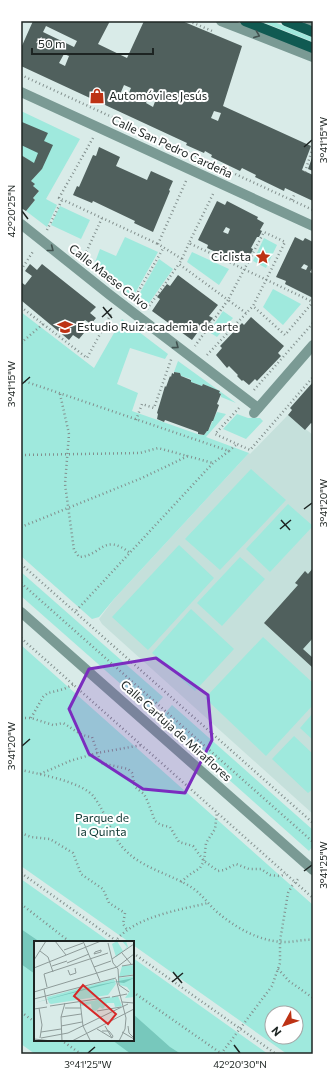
<svg xmlns="http://www.w3.org/2000/svg" width="334" height="1075" font-family="Commissioner,sans-serif">
<style>
.built{fill:#c5e0db}
.green{fill:#9fe9dd;fill-rule:evenodd}
.water{fill:#77c8bc}
.building{fill:#50605d;fill-rule:evenodd}
.lines{fill:none;stroke-linecap:round;stroke-linejoin:round}
.path{stroke:#828f8d;stroke-width:2.5;stroke-dasharray:1 3;stroke-linecap:butt}
.minor{stroke:#7a9a94;stroke-width:10}
.major{stroke:#105a52;stroke-width:10}
.oneway{stroke:#425350}
.marked{fill:#7b2cbf;fill-opacity:0.2;stroke:#7b2cbf;stroke-width:3;stroke-linejoin:round}
.ticks{fill:none;stroke:#1d2422;stroke-width:1.5}
.labels{text-anchor:middle;stroke-width:4;stroke-linejoin:round;paint-order:stroke}
.poi-label{font-size:12px;fill:#1d2422;stroke:#fff;text-anchor:start}
.street-label{font-size:12px;fill:#1d2422;stroke:#fff}
.park-label{font-size:12px;fill:#0e3631;stroke:#fff}
.inset-road{fill:none;stroke:#8e9b99;stroke-width:1}
.view{fill:#d62828;fill-opacity:0.15;stroke:#d62828;stroke-width:2}
.inset-edge{fill:none;stroke:#1d2422;stroke-width:2}
.neatline{fill:none;stroke:#1d2422;stroke-width:1.5}
.ticks-label{font-size:10px;text-anchor:middle;fill:#1d2422}
</style>
<rect width="100%" height="100%" fill="#d9ebe8"/>
<polygon class="built" points="288,415 313,435 313,814 102,624 99,619 114,599 249,453 250,454"/>
<g class="green">
<polygon points="260,21 272,21 313,38 313,42"/>
<polygon points="21,111 80,139 46,199 57,205 47,227 26,211 35,200 33,198 39,191 33,186 34,184 31,181 42,169 21,155"/>
<polygon points="60,206 90,220 81,239 51,225"/>
<polygon points="125,237 158,252 133,297 94,265 100,249 116,256"/>
<polygon points="264,238 277,245 266,268 253,261"/>
<polygon points="192,252 229,269 219,285 187,262"/>
<polygon points="159,259 173,269 147,306 137,298"/>
<polygon points="273,289 301,304 283,325 263,307"/>
<polygon points="223,311 233,318 217,337 209,332"/>
<polygon points="21,312 94,368 122,319 168,354 165,359 130,348 117,384 138,393 132,411 200,435 204,435 207,431 208,431 217,412 226,414 206,437 249,453 114,599 99,617 92,619 21,556"/>
<polygon points="178,361 236,403 221,397 221,394 219,393 219,391 203,384 202,386 191,382 191,379 181,376 180,373 174,372"/>
<polygon points="237,414 248,418 260,418 263,421 246,439 223,429"/>
<polygon points="251,469 286,500 220,570 185,539"/>
<polygon points="288,504 313,526 270,572 246,549"/>
<polygon points="179,545 214,578 148,650 112,617"/>
<polygon points="240,557 265,579 222,626 197,603"/>
<polygon points="21,572 163,697 157,704 148,708 21,596"/>
<polygon points="191,609 234,649 195,691 152,653"/>
<polygon points="263,637 313,683 313,705 266,756 205,698"/>
<path d="M 21,645 L 313,905 L 313,1054 L 287,1054 L 133,945 L 133,942 L 129,942 L 21,866 ZM 272,1013 L 296,1013 L 296,1037 L 272,1037 Z"/>
<polygon points="172,705 313,830 313,846 309,851 162,720 166,712"/>
<polygon points="313,713 313,740 300,728"/>
<polygon points="294,736 313,754 313,789 308,793 272,759"/>
<polygon points="21,879 110,942 35,942 35,1040 133,1040 133,958 268,1054 35,1054 21,1044"/>
</g>
<g class="water">
<polygon points="21,929 40,942 35,942 35,974 21,964"/>
<polygon points="133,1014 170,1047 181,1054 131,1054 112,1040 133,1040"/>
</g>
<g class="building">
<path d="M 33,21 L 58,21 L 61,22 L 62,21 L 110,21 L 98,44 L 127,58 L 144,21 L 182,21 L 242,46 L 223,106 L 311,146 L 302,170 L 313,175 L 313,201 L 285,188 L 284,191 L 255,177 L 256,175 L 242,168 L 240,171 L 211,157 L 212,155 L 205,151 L 204,153 L 186,145 L 187,143 L 21,66 L 21,48 ZM 46,26 L 77,41 L 74,47 L 43,32 ZM 64,54 L 69,56 L 65,66 L 59,63 ZM 124,85 L 131,88 L 128,95 L 121,92 ZM 149,96 L 156,99 L 153,107 L 146,103 ZM 214,111 L 221,113 L 218,121 L 211,118 Z"/>
<polygon points="22,122 48,133 44,141 53,145 42,169 31,181 35,184 33,186 39,191 33,198 35,200 26,211 21,208 21,155 34,163 38,153 21,145 21,125"/>
<polygon points="99,147 120,157 116,166 147,180 151,171 173,181 169,190 170,191 153,232 134,223 135,221 93,201 92,203 73,195 77,186 79,187 93,155 96,156"/>
<polygon points="313,155 313,171 308,169"/>
<path d="M 217,201 L 225,205 L 227,201 L 258,217 L 257,219 L 264,223 L 260,230 L 262,231 L 259,237 L 257,237 L 251,248 L 253,249 L 250,256 L 248,255 L 244,263 L 236,259 L 235,261 L 207,248 L 208,245 L 198,240 ZM 226,227 L 230,229 L 228,234 L 223,232 Z"/>
<path d="M 295,237 L 303,241 L 305,238 L 313,242 L 313,267 L 310,272 L 313,274 L 313,298 L 285,284 L 286,281 L 276,277 ZM 304,264 L 308,266 L 306,270 L 301,268 Z"/>
<polygon points="30,264 37,270 42,264 96,307 90,313 96,318 91,324 85,320 78,328 84,333 79,339 73,335 69,340 22,301 21,302 21,282 25,285 32,276 25,271"/>
<polygon points="178,275 218,305 209,316 213,318 203,331 200,329 192,340 152,311 160,299 157,297 167,284 170,286"/>
<polygon points="251,317 284,346 278,353 281,356 257,381 255,379 249,385 243,380 242,381 237,376 238,375 229,366 227,368 216,355 222,348 220,346 242,323 244,325"/>
<polygon points="174,372 180,373 181,376 191,380 191,382 202,386 203,384 220,391 219,393 221,394 217,404 219,405 213,421 212,421 208,431 207,431 204,435 198,434 198,432 165,420 164,422 157,419 158,414 157,413 165,386 166,387 170,376 171,377 172,373 174,374"/>
<polygon points="313,382 313,424 311,423 305,430 288,415 292,410 290,408"/>
<polygon points="313,568 313,638 303,649 313,658 313,668 264,623 298,585 295,583 305,571 308,574"/>
</g>
<g class="lines">
<g class="path">
<polyline points="189,21 212,31"/>
<polyline points="21,75 313,210"/>
<polyline points="93,138 59,198 158,244"/>
<polyline points="305,172 313,147"/>
<polyline points="186,181 158,244 182,259 179,264 228,300 195,346"/>
<polyline points="213,194 189,243 313,302"/>
<polyline points="292,200 295,193"/>
<polyline points="47,230 62,200"/>
<polyline points="83,259 102,218"/>
<polyline points="182,259 189,243"/>
<polyline points="21,270 34,250"/>
<polyline points="134,299 164,247"/>
<polyline points="21,307 87,358 112,312"/>
<polyline points="147,309 179,264"/>
<polyline points="246,313 228,300 264,232 285,242 253,306 285,335 313,302"/>
<polyline points="21,343 43,324"/>
<polyline points="207,355 253,306"/>
<polyline points="21,380 229,451 213,463 75,612"/>
<polyline points="254,390 313,323"/>
<path d="M 60,394 L 69,434 L 65,484 L 74,550 L 79,557 C 102,556 103,532 130,553"/>
<polyline points="239,408 215,434 250,450 313,377"/>
<polyline points="136,420 142,404 154,408 172,357"/>
<polyline points="229,451 237,444"/>
<polyline points="21,455 140,453 158,448 213,463"/>
<polyline points="21,527 142,478 188,456"/>
<polyline points="21,564 313,823"/>
<polyline points="21,583 313,842"/>
<polyline points="21,638 313,898"/>
<path d="M 21,718 L 31,718 L 53,725 L 63,723 C 74,729 80,736 92,737 L 101,763 L 128,769 L 132,773 L 135,787 L 144,794 L 147,800 L 155,821 L 161,825 L 170,827 L 179,842 L 193,846 L 204,861 L 218,871 L 224,870 L 236,864 L 249,869 L 261,869 L 270,875 L 280,876 L 286,874"/>
<polyline points="31,718 43,697 48,693 64,689 74,684"/>
<path d="M 21,770 C 39,774 83,782 94,797 C 107,814 111,837 127,852 C 145,869 170,874 191,887 C 201,893 208,904 217,912 C 236,928 260,942 286,942 C 295,942 304,939 313,940"/>
<polyline points="40,774 70,761 97,753 142,745"/>
<polyline points="21,833 31,837 50,839 73,853 81,874 103,889 109,903 125,913 123,924 128,931"/>
<polyline points="21,873 118,942"/>
<polyline points="181,882 189,875 200,868 204,861 206,843 215,829 217,812"/>
<polyline points="21,904 70,942"/>
<path d="M 115,942 C 133,917 179,910 208,903"/>
<polyline points="133,953 276,1054"/>
<polyline points="278,969 289,981 313,998"/>
<polyline points="133,992 222,1054"/>
<polyline points="21,1012 35,1022"/>
<polyline points="61,1040 81,1054"/>
<polyline points="221,1054 272,986 280,963 280,941 288,893 292,886 299,878"/>
</g>
<g class="minor">
<polyline points="221,21 313,57"/>
<polyline points="309,21 313,23"/>
<polyline points="21,92 313,226"/>
<polyline points="21,224 110,295 258,408"/>
<polyline points="254,413 313,345"/>
<polyline points="21,612 313,870"/>
</g>
<g class="major">
<polyline points="245,21 313,48"/>
<polyline points="286,21 313,32"/>
</g>
</g>
<defs><path id="oneway-chevron" d="M-2-3.5L2.5 0L-2 3.5" fill="none" stroke-width="1.6" stroke-linecap="round" stroke-linejoin="round"/></defs>
<g class="oneway">
<use href="#oneway-chevron" transform="translate(257 35) rotate(22)"/>
<use href="#oneway-chevron" transform="translate(51 249) rotate(38)"/>
<use href="#oneway-chevron" transform="translate(176 346) rotate(37)"/>
</g>
<path class="marked" d="M 156,658 L 208,695 L 212,740 L 185,793 L 143,789 L 89,754 L 69,709 L 89,669 Z"/>
<path class="ticks" d="M 304,147 L 312,140M 22,211 L 28,219M 103,307 L 112,318M 102,317 L 112,308M 22,384 L 30,377M 304,509 L 312,503M 281,520 L 290,530M 280,529 L 291,520M 22,746 L 30,739M 304,871 L 312,865M 173,972 L 182,983M 172,982 L 183,973M 234,1045 L 240,1053M 88,1053 L 95,1047"/>
<defs>
<g id="shop-bare" transform="scale(1.2)"><path d="M-5-2.5h2.3a2.7 3.5 0 0 1 5.4 0H5L5.5 6h-11ZM-1.5-2.5h3a1.5 2.3 0 0 0-3 0Z" fill="#bd3214" stroke="#fff" stroke-width="2.5" paint-order="stroke"/></g>
<g id="sight-bare" transform="scale(1.2)"><path d="M0-6L1.8-2.2L6-1.7L2.9 1.2L3.7 5.4L0 3.3L-3.7 5.4L-2.9 1.2L-6-1.7L-1.8-2.2Z" fill="#bd3214" stroke="#fff" stroke-width="2.5" paint-order="stroke"/></g>
<g id="school-bare" transform="scale(1.2)"><path d="M0-5L7-2L0 1L-7-2ZM-4 1L0 2.5L4 1V4Q0 6-4 4Z" fill="#bd3214" stroke="#fff" stroke-width="2.5" paint-order="stroke"/></g>
</defs>
<g fill-rule="evenodd">
<use href="#shop-bare" x="97" y="96"/>
<use href="#sight-bare" x="263" y="257"/>
<use href="#school-bare" x="65" y="327"/>
</g>
<g class="labels">
<g class="poi-label">
<text x="109" y="100">Automóviles Jesús</text>
<text x="251" y="261" text-anchor="end">Ciclista</text>
<text x="77" y="331">Estudio Ruiz academia de arte</text>
</g>
<g class="street-label">
<text transform="translate(172 147) rotate(25)" y="4">Calle San Pedro Cardeña</text>
<text transform="translate(109 277) rotate(38)" y="4">Calle Maese Calvo</text>
<text transform="translate(176 731) rotate(42)" y="4">Calle Cartuja de Miraflores</text>
</g>
<g class="park-label">
<text x="102" y="822">Parque de<tspan x="102" dy="14">la Quinta</tspan></text>
</g>
</g>
<g transform="translate(34 941)">
<rect width="100" height="100" fill="#d9ebe8"/>
<path d="M 83,0 L 89,10 L 93,6 L 88,0 L 92,0 L 94,6 L 82,16 L 78,3 ZM 100,24 L 100,33 L 85,36 L 88,25 ZM 100,35 L 100,56 L 91,57 L 96,50 L 93,46 L 86,44 L 85,37 ZM 80,38 L 82,43 L 74,54 L 17,63 L 15,62 L 13,56 ZM 84,55 L 88,65 L 81,66 L 80,62 L 73,62 L 69,68 L 66,66 L 62,70 L 58,69 L 57,63 L 47,65 L 47,62 Z" fill="#9fe9dd"/>
<path d="M 100,37 L 90,42 L 81,41 L 0,62 L 64,44 Z" fill="#77c8bc"/>
<path class="inset-road" d="M 21,0 L 32,14M 49,0 L 66,40M 74,2 L 79,22 L 84,28 L 85,44 L 95,51M 30,9 L 49,2M 67,9 L 67,11 L 60,13 L 61,11 ZM 6,10 L 14,16 L 19,31M 88,12 L 97,23M 78,18 L 100,3M 0,19 L 12,0M 33,22 L 55,13M 18,25 L 33,20M 88,25 L 100,23M 60,26 L 77,20M 0,27 L 67,0M 34,29 L 36,34 L 42,32 L 41,27M 85,36 L 100,34M 82,38 L 92,77 L 91,88 L 85,100M 13,46 L 10,33 L 74,12M 10,48 L 13,63M 0,51 L 83,26 L 100,13M 78,56 L 93,53M 0,58 L 82,37M 46,60 L 49,85 L 56,99M 88,61 L 100,62M 16,65 L 76,56M 5,67 L 8,84 L 6,97M 31,67 L 47,67M 0,68 L 13,66M 63,70 L 87,66M 27,76 L 47,73M 27,85 L 48,81M 71,85 L 78,97M 94,85 L 95,92 L 100,97M 63,88 L 78,97M 68,90 L 75,90 L 79,95 L 78,97M 7,91 L 27,88M 88,91 L 100,98M 7,97 L 34,92 L 94,63M 0,98 L 18,100M 28,100 L 27,76 L 31,62M 38,100 L 100,68"/>
<path class="view" d="M 49,44 L 82,73 L 74,83 L 40,55 Z"/>
<rect width="100" height="100" class="inset-edge"/>
</g>
<rect width="334" height="1075" fill="none" stroke="#ffffff" stroke-width="44"/>
<g transform="translate(284 1025) rotate(230)"><circle r="19" fill="#ffffff" stroke="#a5a7a7"/>
<path d="M0-3L7 15L0 10L-7 15Z" fill="#bd3214"/>
<text y="-6" font-size="11" font-weight="bold" text-anchor="middle" fill="#1d2422">N</text>
</g>
<path d="M32 48v6h121v-6" fill="none" stroke="#1d2422" stroke-width="2"/>
<text x="38" y="48" font-size="12" fill="#1d2422" stroke="#ffffff" stroke-width="3" paint-order="stroke">50 m</text>
<rect x="22" y="22" width="290" height="1031" class="neatline"/>
<g class="ticks-label">
<text transform="translate(323 140) rotate(-90)" y="4">3°41'15"W</text>
<text transform="translate(11 211) rotate(-90)" y="4">42°20'25"N</text>
<text transform="translate(11 384) rotate(-90)" y="4">3°41'15"W</text>
<text transform="translate(323 503) rotate(-90)" y="4">3°41'20"W</text>
<text transform="translate(11 746) rotate(-90)" y="4">3°41'20"W</text>
<text transform="translate(323 865) rotate(-90)" y="4">3°41'25"W</text>
<text x="88" y="1068">3°41'25"W</text>
<text x="240" y="1068">42°20'30"N</text>
</g>
</svg>
